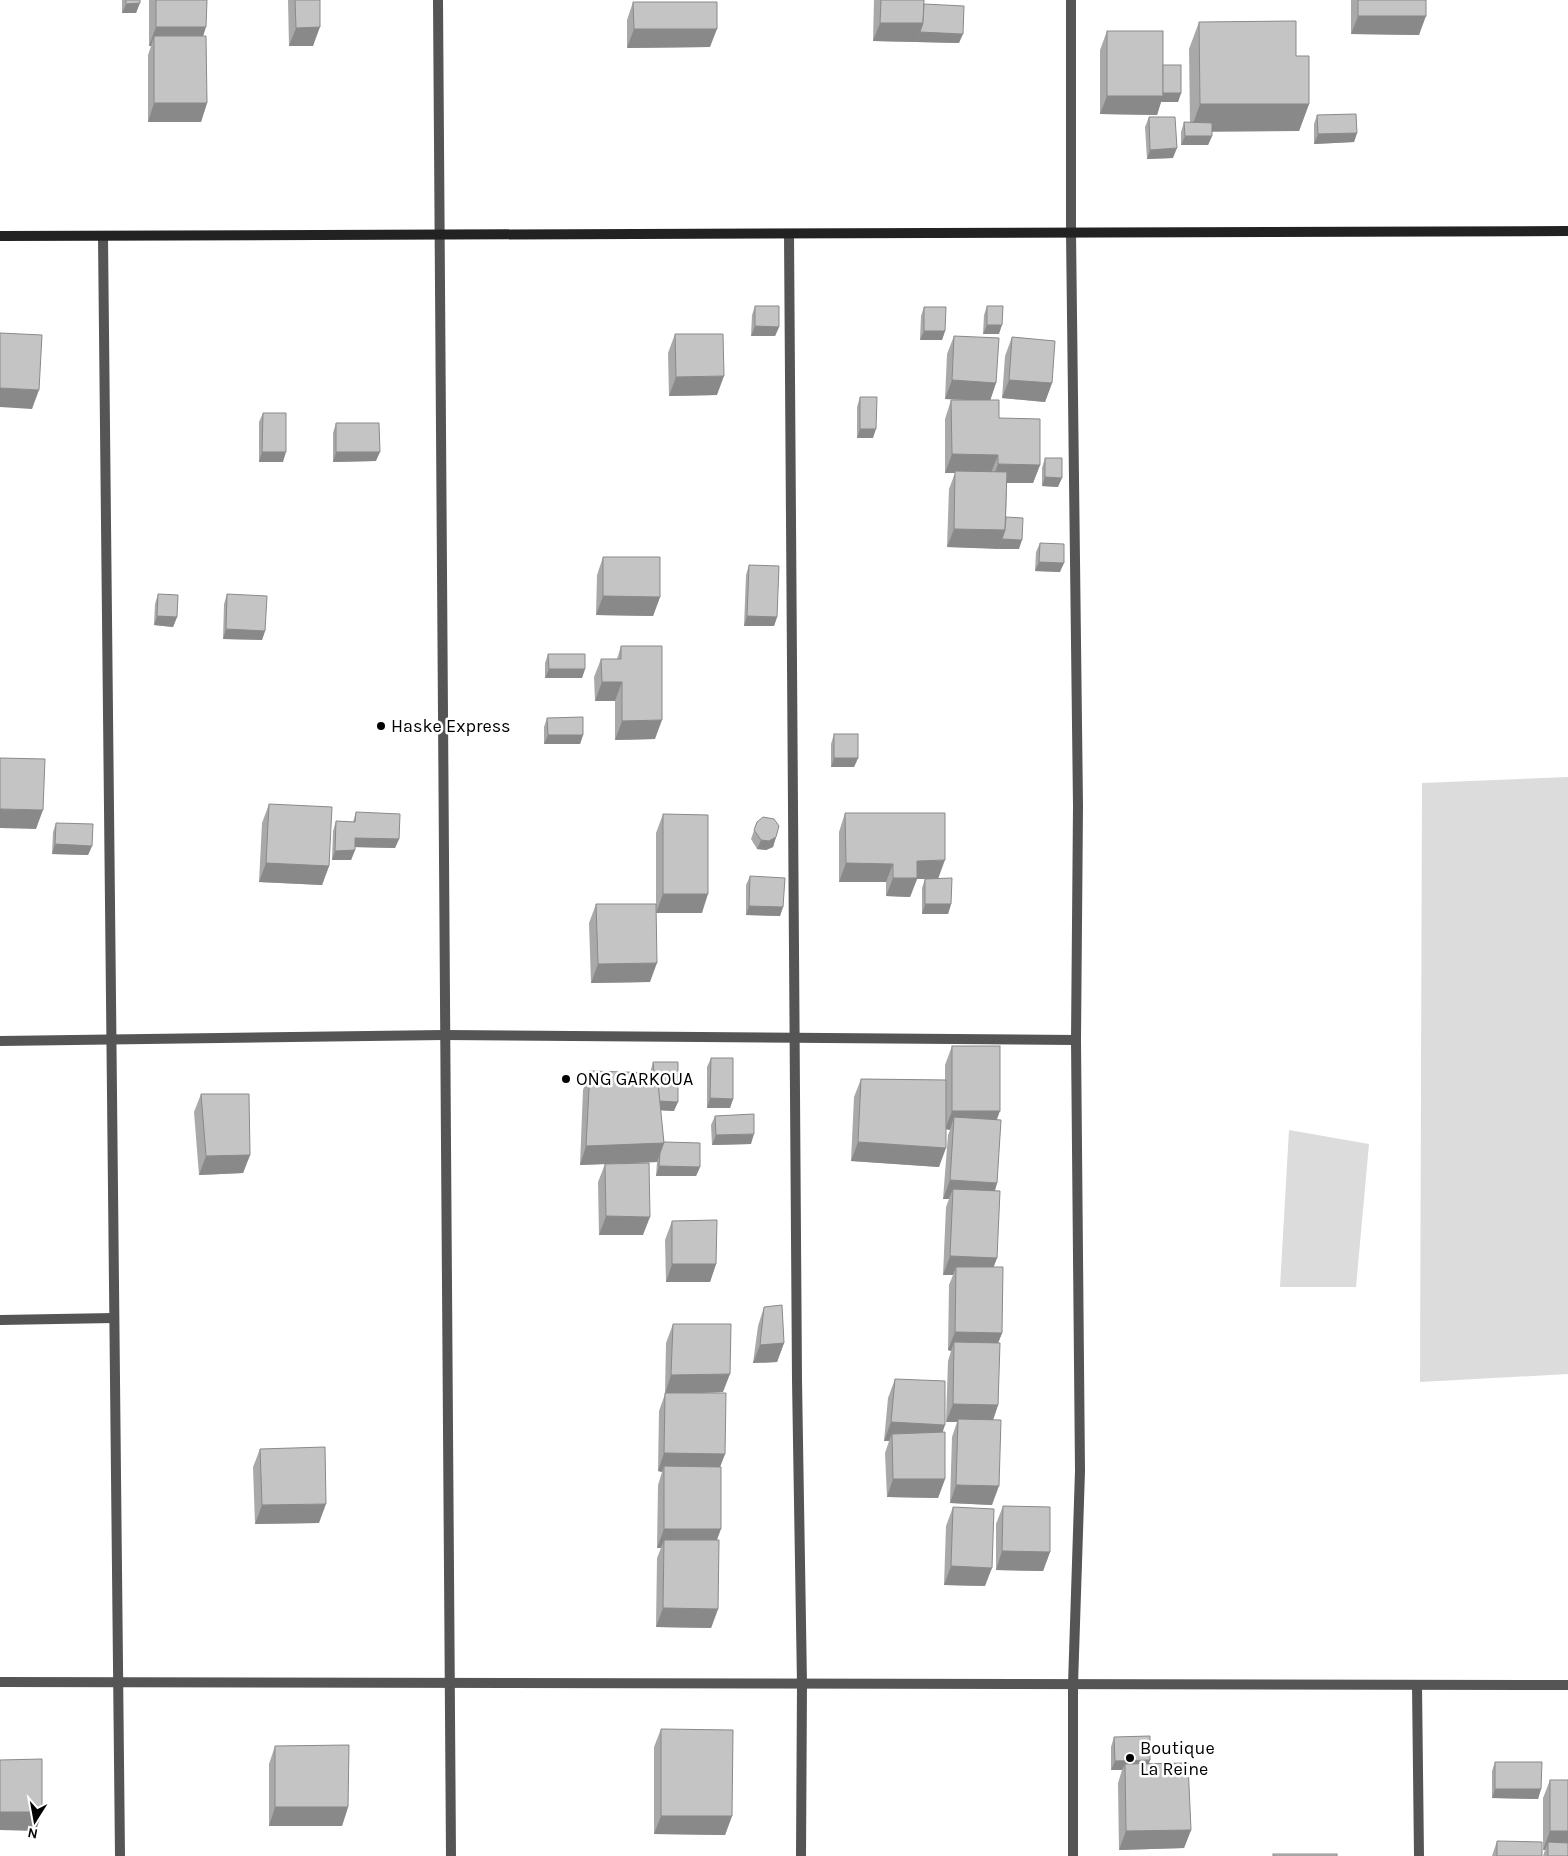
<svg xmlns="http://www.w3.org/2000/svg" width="1568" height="1856" font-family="Karla,sans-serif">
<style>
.green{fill:#dcdcdc}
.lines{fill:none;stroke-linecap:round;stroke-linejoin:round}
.street{stroke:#555;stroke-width:10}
.secondary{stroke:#222;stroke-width:10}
.wall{fill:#a9a9a9}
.shaded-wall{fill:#898989}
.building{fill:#c4c4c4;stroke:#898989}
.poi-dot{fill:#000;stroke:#fff;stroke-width:2}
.labels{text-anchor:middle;stroke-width:5;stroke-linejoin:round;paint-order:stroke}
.poi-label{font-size:18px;fill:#000;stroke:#fff;text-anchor:start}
</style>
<rect width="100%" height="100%" fill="#fff"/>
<g class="green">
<polygon points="1568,777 1568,1374 1420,1382 1422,783"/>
<polygon points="1289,1130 1369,1144 1356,1287 1280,1287"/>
</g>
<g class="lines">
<g class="street">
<polyline points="438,0 451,1856"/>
<polyline points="1071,0 1071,233 1078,806 1076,1040 1080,1471 1073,1685 1073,1856"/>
<polyline points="789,234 797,1380 802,1684 801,1856"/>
<polyline points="103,237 120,1856"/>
<polyline points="0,1041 444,1035 1076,1040"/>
<polyline points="0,1320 114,1318"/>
<polyline points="0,1682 1568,1685"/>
<polyline points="1417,1685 1419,1856"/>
</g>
<polyline class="secondary" points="0,236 1568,231"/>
</g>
<g class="wall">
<polygon points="122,0 140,0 136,13 122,13"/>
<polygon points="149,0 207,0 203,36 207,103 201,122 148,122 148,55 151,46 149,46"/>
<polygon points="288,0 320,0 313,46 289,46"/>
<polygon points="874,0 924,0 924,4 959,43 873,41"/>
<polygon points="1351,0 1426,0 1419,35 1351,34"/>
<polygon points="633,2 710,47 627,48 627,20"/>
<polygon points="1199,22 1296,56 1309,104 1299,131 1212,131 1212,136 1208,145 1181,145 1181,132 1184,122 1190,122 1189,49"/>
<polygon points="1107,31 1163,65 1181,93 1178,102 1161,102 1157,115 1100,114 1100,50"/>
<polygon points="1317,115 1357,133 1354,142 1314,144 1314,124"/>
<polygon points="1149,117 1173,158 1147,159 1145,127"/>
<polygon points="755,306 779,327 775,336 751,336 752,315"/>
<polygon points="987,306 999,334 983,334 984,315"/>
<polygon points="924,307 945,331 942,340 920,340 921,316"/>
<polygon points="675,334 717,395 669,396 668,353"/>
<polygon points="954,336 996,383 990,400 999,418 1040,465 1033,483 1007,483 1006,517 1019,549 947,547 949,489 955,473 945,473 945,419 951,400 974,400 945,399 947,354"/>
<polygon points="1012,337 1052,383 1045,402 1002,398 1005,356"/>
<polygon points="860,397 873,438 857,438 857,407"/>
<polygon points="263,413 283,462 259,462 259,422"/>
<polygon points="336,423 376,461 333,462 333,433"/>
<polygon points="1045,458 1058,487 1042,486 1042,468"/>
<polygon points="1040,543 1060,572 1035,571 1036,552"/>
<polygon points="603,557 660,597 653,616 596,615 597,575"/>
<polygon points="749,565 777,617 774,626 744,626 746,575"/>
<polygon points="158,594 177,617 173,627 154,625 155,604"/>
<polygon points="227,594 265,631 262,640 223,639 224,604"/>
<polygon points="621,646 655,739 615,740 615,701 595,701 594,677 601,659 617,659"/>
<polygon points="548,654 585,669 582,678 545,678 545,663"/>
<polygon points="547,718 583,735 580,744 544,744 544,727"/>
<polygon points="834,734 858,758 854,767 831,767 831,744"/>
<polygon points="269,804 329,866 322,885 259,882 262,823"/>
<polygon points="356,812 399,839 395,848 355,847 355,850 351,860 332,860 333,831 336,821 353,822"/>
<polygon points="845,813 938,879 951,904 948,914 922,914 922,888 925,879 917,879 910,897 886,896 886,882 839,882 839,832"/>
<polygon points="663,814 702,913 656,913 650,982 591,983 589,923 596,904 656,911 656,833"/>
<polygon points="757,822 776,837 773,847 766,850 757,849 751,839"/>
<polygon points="56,823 92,846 88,855 52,854 53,832"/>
<polygon points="750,876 783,907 780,916 746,915 746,885"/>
<polygon points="952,1046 997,1120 997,1183 995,1191 997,1258 993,1267 1002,1333 998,1343 998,1405 993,1420 992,1505 950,1503 952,1437 957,1422 946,1422 948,1361 951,1351 948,1350 949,1285 953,1275 943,1275 946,1207 949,1199 943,1199 948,1135 950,1130 946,1129 939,1167 851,1161 854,1097 861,1079 945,1080 945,1065"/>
<polygon points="711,1058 733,1099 730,1108 707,1108 707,1067"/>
<polygon points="653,1062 674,1111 660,1110 664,1142 700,1167 696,1176 656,1176 657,1162 580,1165 583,1090 590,1071 650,1073"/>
<polygon points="201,1094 250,1155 243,1173 199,1175 194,1112"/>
<polygon points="715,1116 751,1144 712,1145 711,1125"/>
<polygon points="605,1164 643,1235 599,1235 598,1182"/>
<polygon points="672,1221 716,1264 710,1282 666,1282 665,1240"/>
<polygon points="764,1307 784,1343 777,1362 753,1363 758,1326"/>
<polygon points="673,1324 723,1392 702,1393 725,1454 720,1467 717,1540 718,1609 711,1628 656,1627 657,1558 661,1548 657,1548 658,1485 662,1472 658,1471 659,1411 665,1394 666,1343"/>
<polygon points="895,1379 943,1432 945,1479 938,1498 887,1497 885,1453 889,1441 884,1441 888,1398"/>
<polygon points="260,1449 319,1523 255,1524 253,1467"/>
<polygon points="1003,1506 1050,1552 1043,1571 996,1570 996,1524"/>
<polygon points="953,1507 985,1586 944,1585 946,1526"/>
<polygon points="661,1729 732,1816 725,1835 654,1834 654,1747"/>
<polygon points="1114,1737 1149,1764 1191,1830 1184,1848 1119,1850 1118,1783 1122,1770 1111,1770 1111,1747"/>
<polygon points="275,1746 348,1807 342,1826 269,1826 269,1764"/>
<polygon points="1495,1762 1541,1789 1538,1799 1492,1798 1492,1771"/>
<polygon points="1550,1780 1568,1856 1543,1856 1545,1850 1543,1850 1543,1798"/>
<polygon points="1497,1841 1542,1856 1492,1856"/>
</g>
<g class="shaded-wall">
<polygon points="140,3 136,13 122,13 126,4"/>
<polygon points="1358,16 1426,16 1419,35 1351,34"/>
<polygon points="880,23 923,23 917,42 873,41"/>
<polygon points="156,27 206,27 200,46 154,36 151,46 149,46"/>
<polygon points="320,27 313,46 289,46 296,28"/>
<polygon points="634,29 717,29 710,47 627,48"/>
<polygon points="920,32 963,34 959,43 917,42"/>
<polygon points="1160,93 1181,93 1178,102 1161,102 1157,115 1100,114 1107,96"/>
<polygon points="154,103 207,103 201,122 148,122"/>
<polygon points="1200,104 1309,104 1299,131 1190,132"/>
<polygon points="1357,133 1354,142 1314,144 1318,134"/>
<polygon points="1185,136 1212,136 1208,145 1181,145"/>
<polygon points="1177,148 1173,158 1147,159 1150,150"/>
<polygon points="987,325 1002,325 999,334 983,334"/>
<polygon points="755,326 779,327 775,336 751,336"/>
<polygon points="924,331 945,331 942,340 920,340"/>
<polygon points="724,376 717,395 669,396 676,377"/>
<polygon points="952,380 996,383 990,401 945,399"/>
<polygon points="1009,380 1052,383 1045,402 1002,398"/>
<polygon points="0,388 39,390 32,409 0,407"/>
<polygon points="860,429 876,429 873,438 857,438"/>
<polygon points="262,452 286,452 283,462 259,462"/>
<polygon points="336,452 380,452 376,461 333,462"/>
<polygon points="952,454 998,455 991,473 955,471 955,473 945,473"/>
<polygon points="998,464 1040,465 1033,483 991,483"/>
<polygon points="1045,477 1062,478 1058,487 1042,486"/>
<polygon points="954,529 1005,530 999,549 947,547"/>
<polygon points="1002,539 1022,540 1019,549 999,549"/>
<polygon points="1039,562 1064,563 1060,572 1035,571"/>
<polygon points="603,596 660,597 653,616 596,615"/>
<polygon points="157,616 177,617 173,627 154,625"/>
<polygon points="747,616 777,617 774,626 744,626"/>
<polygon points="226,629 265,631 262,640 223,639"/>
<polygon points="549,669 585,669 582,678 545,678"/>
<polygon points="602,682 622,682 615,701 595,701"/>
<polygon points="662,720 655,739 615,740 622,721"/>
<polygon points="548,735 583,735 580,744 544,744"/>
<polygon points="834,758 858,758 854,767 831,767"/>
<polygon points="0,809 43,810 36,829 0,828"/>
<polygon points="776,837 773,847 766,850 757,849 761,840"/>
<polygon points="355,838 399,839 395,848 351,847"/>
<polygon points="55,844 92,846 88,855 52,854"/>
<polygon points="355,850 351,860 332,860 335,851"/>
<polygon points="945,860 938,879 917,879 910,897 886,896 893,878 917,861"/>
<polygon points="266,863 329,866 322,885 259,882"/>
<polygon points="846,863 893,864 886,882 839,882"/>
<polygon points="663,894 708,894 702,913 656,913"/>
<polygon points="925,904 951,904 948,914 922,914"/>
<polygon points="749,906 783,907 780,916 746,915"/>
<polygon points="657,963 650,982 591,983 598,964"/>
<polygon points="710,1098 733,1099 730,1108 707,1108"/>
<polygon points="655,1101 678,1102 674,1111 652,1110"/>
<polygon points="952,1111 1000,1111 993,1130 954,1117 950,1130 945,1129"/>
<polygon points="754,1134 751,1144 712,1145 716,1135"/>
<polygon points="858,1142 946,1148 939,1167 851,1161"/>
<polygon points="664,1143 657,1162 580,1165 586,1146"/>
<polygon points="250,1155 243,1173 199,1175 206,1156"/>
<polygon points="659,1166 700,1167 696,1176 656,1176"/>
<polygon points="950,1180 997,1183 991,1202 953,1189 949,1199 943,1199"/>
<polygon points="606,1216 650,1217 643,1235 599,1235"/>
<polygon points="950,1256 997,1258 990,1277 956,1267 953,1275 943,1275"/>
<polygon points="672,1264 716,1264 710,1282 666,1282"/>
<polygon points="955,1332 1002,1333 995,1351 954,1342 951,1351 948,1350"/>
<polygon points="784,1343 777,1362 753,1363 760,1345"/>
<polygon points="730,1374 723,1392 665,1394 671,1375"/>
<polygon points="953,1404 998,1405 992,1423 958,1419 957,1422 946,1422"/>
<polygon points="891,1422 945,1425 939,1443 892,1434 889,1441 884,1441"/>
<polygon points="664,1453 725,1454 718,1472 664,1466 662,1472 658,1471"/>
<polygon points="893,1479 945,1479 938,1498 887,1497"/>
<polygon points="956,1485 999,1486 992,1505 950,1503"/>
<polygon points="326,1504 319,1523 255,1524 262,1505"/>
<polygon points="664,1529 721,1529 714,1548 664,1540 661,1548 657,1548"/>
<polygon points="1002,1551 1050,1552 1043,1571 996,1570"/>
<polygon points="951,1566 992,1568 985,1586 944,1585"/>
<polygon points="663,1608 718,1609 711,1628 656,1627"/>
<polygon points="1150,1760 1147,1770 1125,1764 1122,1770 1111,1770 1115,1761"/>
<polygon points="1495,1789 1541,1789 1538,1799 1492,1798"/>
<polygon points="275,1807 348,1807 342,1826 269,1826"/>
<polygon points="0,1812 42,1812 36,1831 0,1830"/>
<polygon points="661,1816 732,1816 725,1835 654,1834"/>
<polygon points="1191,1830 1184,1848 1119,1850 1126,1831"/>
<polygon points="1550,1831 1568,1831 1568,1850 1548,1842 1545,1850 1543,1850"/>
</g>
<g class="building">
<polygon points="126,0 140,0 140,3 126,4"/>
<polygon points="156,0 207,0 206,27 156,27"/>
<polygon points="295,0 320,0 320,27 296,28"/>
<polygon points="881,0 924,0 923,23 880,23"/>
<rect x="1358" y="0" width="68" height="16"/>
<polygon points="633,2 717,2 717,29 634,29"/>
<polygon points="924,4 964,6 963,34 920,32 923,23"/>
<polygon points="1296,21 1296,56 1309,56 1309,104 1200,104 1199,22"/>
<rect x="1107" y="31" width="56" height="65"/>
<polygon points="154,36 206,36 207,103 154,103"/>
<rect x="1163" y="65" width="18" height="28"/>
<polygon points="1356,114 1357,133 1318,134 1317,115"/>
<polygon points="1149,117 1175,117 1177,148 1150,150"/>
<polygon points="1184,122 1212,123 1212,136 1185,136"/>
<polygon points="755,306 779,306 779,327 755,326"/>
<polygon points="987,306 1003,306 1002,325 987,325"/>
<polygon points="924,307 946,307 945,331 924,331"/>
<polygon points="0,333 42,335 39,390 0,388"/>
<polygon points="675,334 723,334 724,376 676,377"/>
<polygon points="954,336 999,338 996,383 952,380"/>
<polygon points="1012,337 1055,341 1052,383 1009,380"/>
<polygon points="860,397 877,397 876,429 860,429"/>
<polygon points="951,400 999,400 999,418 1040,419 1040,465 998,464 998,455 952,454"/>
<polygon points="263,413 286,413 286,452 262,452"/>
<polygon points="336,423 379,423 380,452 336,452"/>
<polygon points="1045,458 1062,458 1062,478 1045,477"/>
<polygon points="955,471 1007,472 1005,530 954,529"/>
<polygon points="1006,517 1023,518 1022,540 1002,539 1005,530"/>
<polygon points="1040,543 1064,544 1064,563 1039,562"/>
<polygon points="603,557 660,557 660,597 603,596"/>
<polygon points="749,565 779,566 777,617 747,616"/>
<polygon points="158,594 178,595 177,617 157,616"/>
<polygon points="227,594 267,596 265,631 226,629"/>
<polygon points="621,646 662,646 662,720 622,721 622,682 602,682 601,659 621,659"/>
<polygon points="548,654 585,654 585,669 549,669"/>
<polygon points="583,717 583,735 548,735 547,718"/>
<rect x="834" y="734" width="24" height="24"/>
<polygon points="0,758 45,759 43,810 0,809"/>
<polygon points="269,804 332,807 329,866 266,863"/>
<polygon points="356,812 400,814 399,839 355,838 355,850 335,851 336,821 355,822"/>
<polygon points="845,813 945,813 945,860 917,861 917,878 893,878 893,864 846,863"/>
<polygon points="663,814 708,815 708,894 663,894"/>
<polygon points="763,817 774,819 779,826 776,837 769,841 761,840 754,830 757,822"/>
<polygon points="56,823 93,824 92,846 55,844"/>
<polygon points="750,876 785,878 783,907 749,906"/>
<polygon points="952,878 951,904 925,904 925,879"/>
<polygon points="596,904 656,904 657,963 598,964"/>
<rect x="952" y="1046" width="48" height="65"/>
<polygon points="711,1058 733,1058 733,1099 710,1098"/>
<polygon points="653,1062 678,1062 678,1102 659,1101 657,1073 654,1073"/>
<polygon points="590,1071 657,1073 664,1143 586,1146"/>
<polygon points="861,1079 946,1080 946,1148 858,1142"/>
<polygon points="201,1094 249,1094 250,1155 206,1156"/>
<polygon points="754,1114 754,1134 716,1135 715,1116"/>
<polygon points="954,1117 1001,1120 997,1183 950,1180"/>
<polygon points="664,1142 700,1143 700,1167 659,1166 660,1153"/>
<polygon points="649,1163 650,1217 606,1216 605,1164"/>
<polygon points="953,1189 1000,1191 997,1258 950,1256"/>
<polygon points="717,1220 716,1264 672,1264 672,1221"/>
<polygon points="956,1267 1003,1267 1002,1333 955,1332"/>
<polygon points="782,1305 784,1343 760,1345 764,1307"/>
<polygon points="673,1324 731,1324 730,1374 671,1375"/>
<polygon points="954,1342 1000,1343 998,1405 953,1404"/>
<polygon points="895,1379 945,1381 945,1425 891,1422"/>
<polygon points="665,1393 726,1393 725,1454 664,1453"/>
<polygon points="958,1419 1001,1420 999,1486 956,1485"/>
<polygon points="945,1432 945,1479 893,1479 892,1434"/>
<polygon points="325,1447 326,1504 262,1505 260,1449"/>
<polygon points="664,1466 721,1467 721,1529 664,1529"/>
<polygon points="1003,1506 1050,1507 1050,1552 1002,1551"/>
<polygon points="953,1507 994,1509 992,1568 951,1566"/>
<polygon points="664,1540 719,1540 718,1609 663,1608"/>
<polygon points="661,1729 733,1730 732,1816 661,1816"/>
<polygon points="1150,1736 1150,1760 1115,1761 1114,1737"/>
<polygon points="349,1745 348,1807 275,1807 275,1746"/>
<polygon points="42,1759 42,1812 0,1812 0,1760"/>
<polygon points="1495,1762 1542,1762 1541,1789 1495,1789"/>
<polygon points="1188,1763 1191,1830 1126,1831 1125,1764"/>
<rect x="1550" y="1780" width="18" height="51"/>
<polygon points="1497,1841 1542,1842 1542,1856 1497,1856"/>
<polygon points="1548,1842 1568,1843 1568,1856 1548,1856"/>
<rect x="1273" y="1854" width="64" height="2"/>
</g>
<g class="poi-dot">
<circle cx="381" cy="726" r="5"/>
<circle cx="566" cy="1079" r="5"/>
<circle cx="1130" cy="1758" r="5"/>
</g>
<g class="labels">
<g class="poi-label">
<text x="391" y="732">Haske Express</text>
<text x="576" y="1085">ONG GARKOUA</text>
<text x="1140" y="1754">Boutique<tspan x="1140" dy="21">La Reine</tspan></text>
</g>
</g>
<g transform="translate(35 1821) rotate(191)" stroke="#ffffff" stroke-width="4" paint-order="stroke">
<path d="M0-4L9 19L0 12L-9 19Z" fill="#000000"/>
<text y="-8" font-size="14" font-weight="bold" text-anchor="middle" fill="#000000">N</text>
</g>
</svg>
